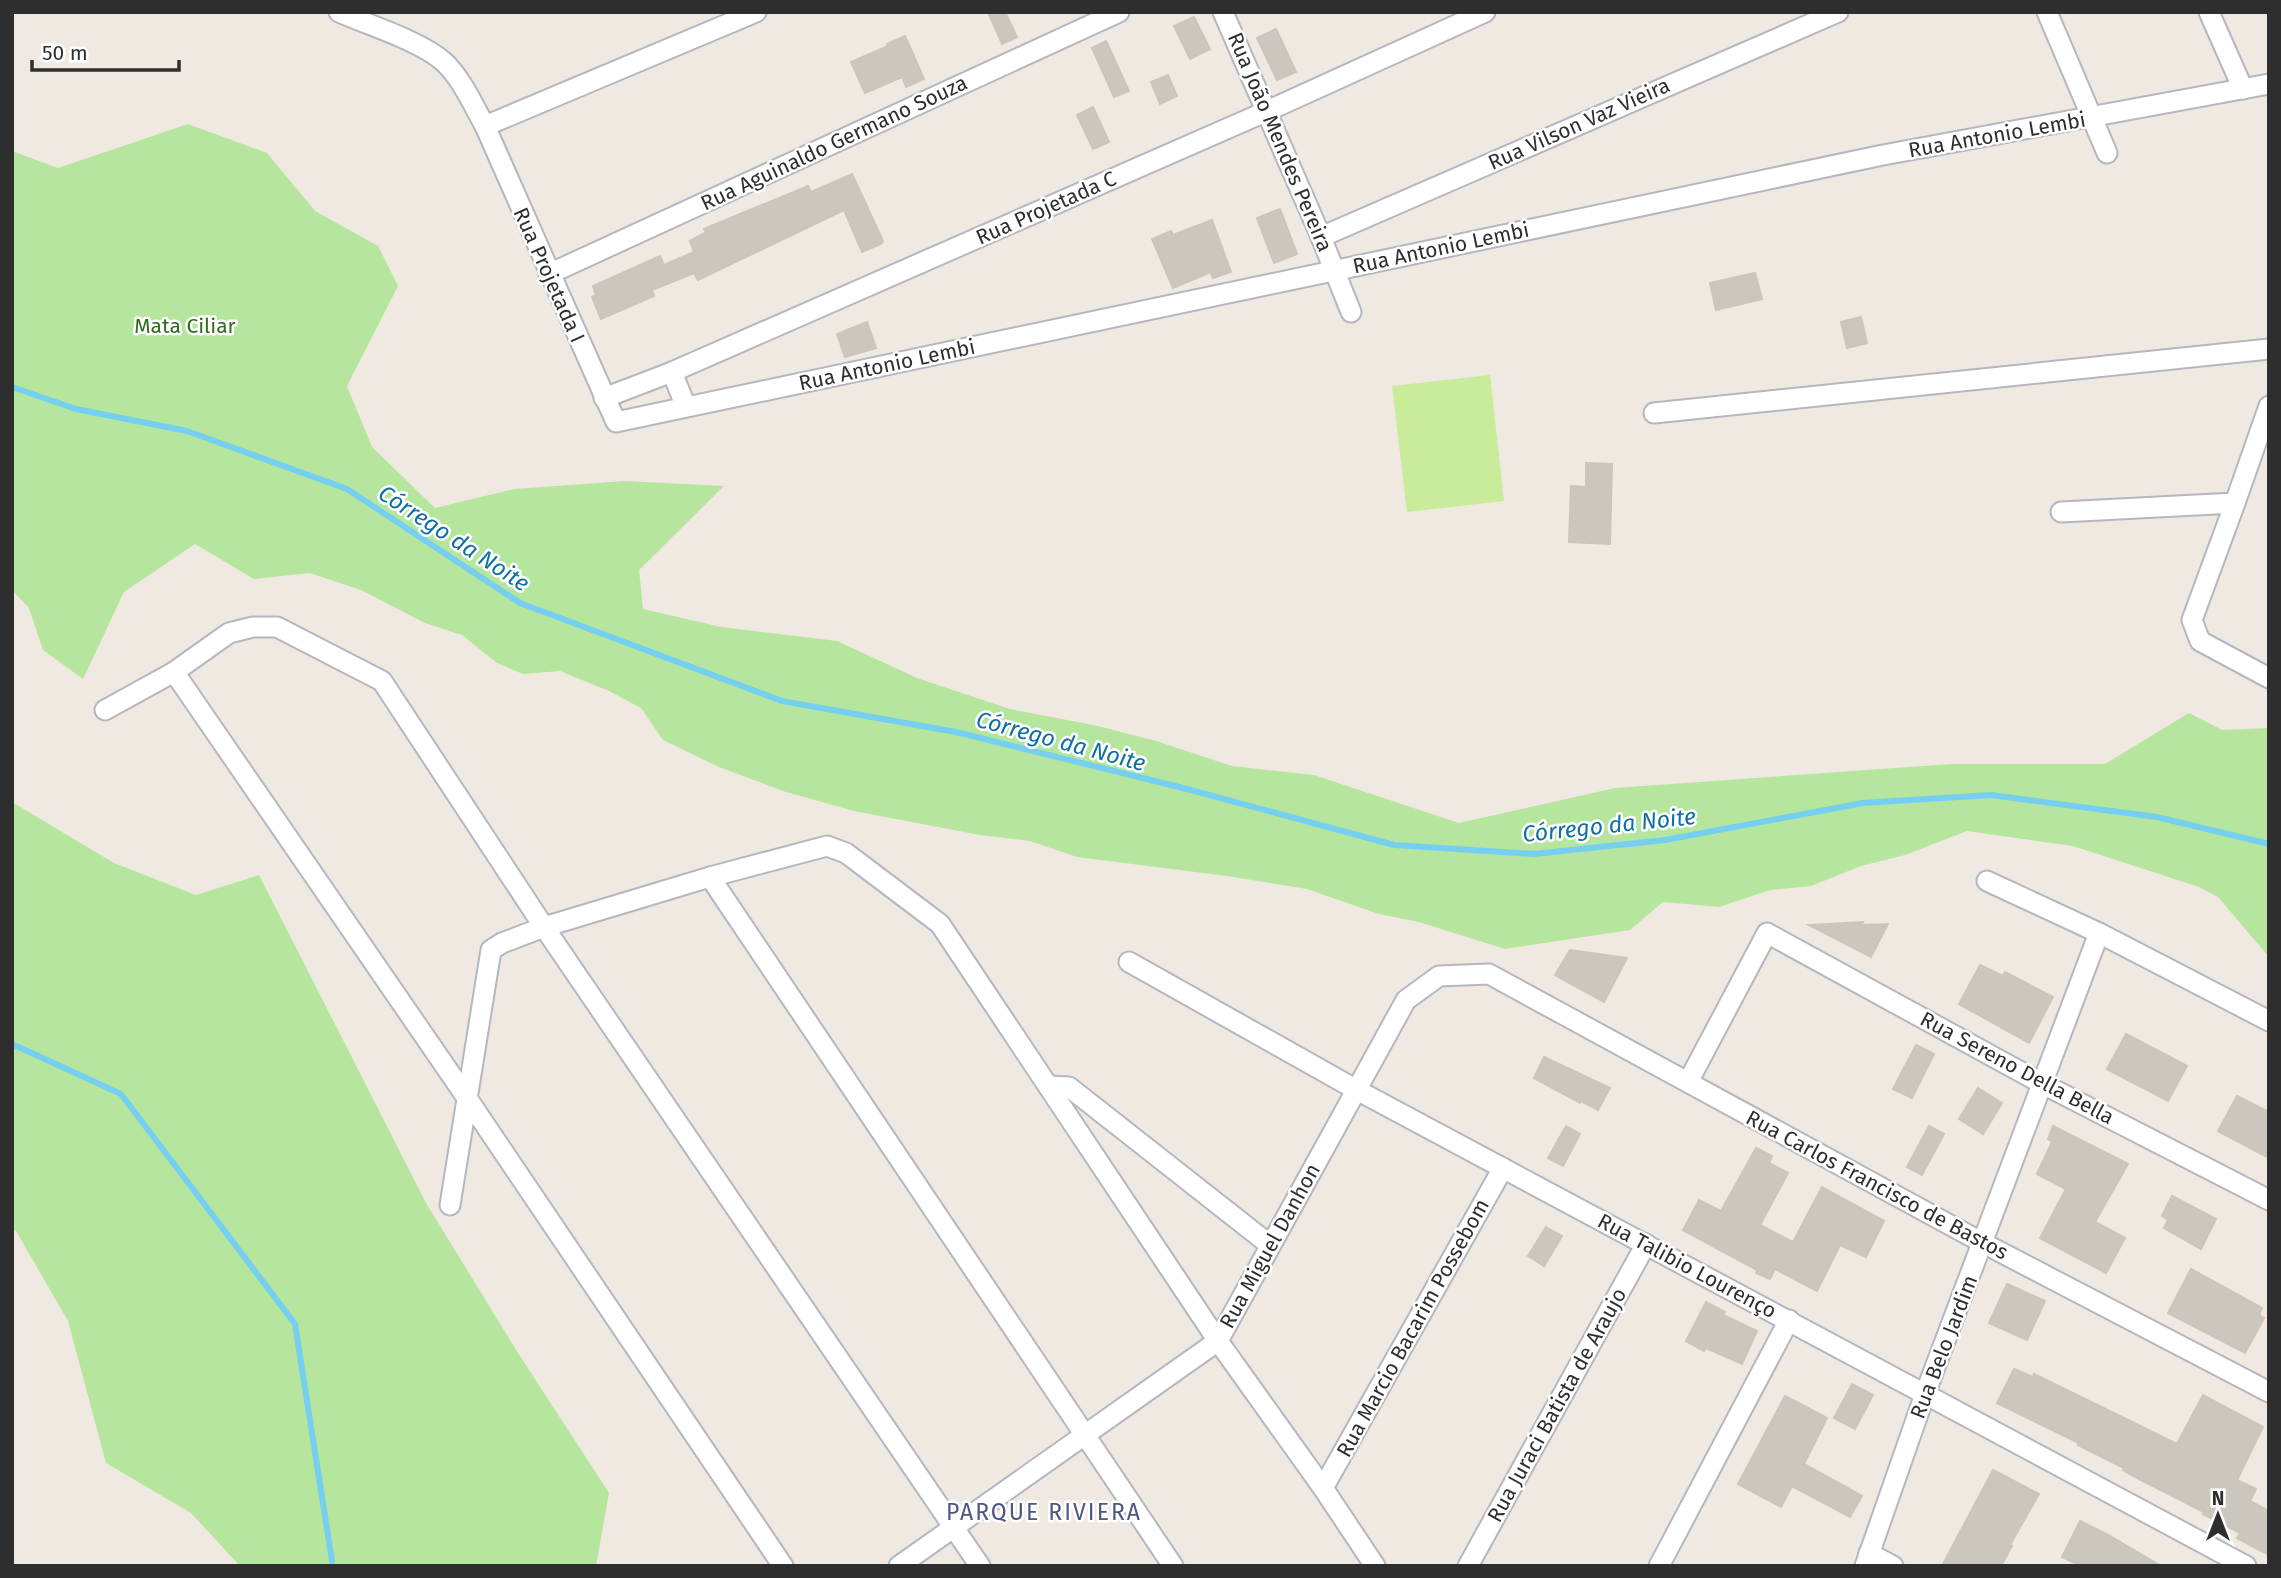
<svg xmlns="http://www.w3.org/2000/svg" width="2281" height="1578" font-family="'Fira Sans',sans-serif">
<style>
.green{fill:#b6e59e}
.pitch{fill:#c9ec9a}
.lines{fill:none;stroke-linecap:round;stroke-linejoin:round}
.stream{stroke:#75cff0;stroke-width:6}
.building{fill:#cbc7bf;stroke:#cbc5ba;stroke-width:2}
.street-casing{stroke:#b4b7c1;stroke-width:23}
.street{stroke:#fff;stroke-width:19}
.labels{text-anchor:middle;stroke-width:5;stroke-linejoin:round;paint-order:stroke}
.street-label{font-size:21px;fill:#2e2e2e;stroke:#fff}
.park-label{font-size:21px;fill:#2c6e1b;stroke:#fff}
.water-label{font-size:23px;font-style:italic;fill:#0d6fa3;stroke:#fff}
.neighbourhood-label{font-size:23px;letter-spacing:2px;fill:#4d5680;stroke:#fff}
</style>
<rect width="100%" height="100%" fill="#efe9e1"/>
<g class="green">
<polygon points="188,124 267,153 315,211 378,246 398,286 347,386 372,447 435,508 514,489 625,481 724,486 639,570 643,609 721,627 837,641 917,678 1010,709 1098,726 1156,741 1232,766 1314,775 1459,823 1615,788 1951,764 2105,764 2189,713 2222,730 2269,728 2269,957 2218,897 2199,887 2073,846 1967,831 1905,855 1861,866 1811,886 1770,890 1719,907 1663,902 1630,930 1505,949 1419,922 1379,914 1307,889 1227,876 1077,857 1030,841 980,835 854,811 786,792 719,767 663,740 641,708 609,691 560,671 523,674 497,663 462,635 425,623 361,590 310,573 254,579 195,544 124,592 83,679 43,650 29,608 12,590 12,151 58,168"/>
<polygon points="12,802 114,863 196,895 259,875 426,1203 518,1353 609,1493 596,1566 240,1566 191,1513 106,1463 68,1321 16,1231 12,1229"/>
</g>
<polygon class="pitch" points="1490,375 1504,501 1407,512 1392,386"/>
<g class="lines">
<g class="stream">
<polyline points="12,387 76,409 187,431 347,489 520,603 782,701 956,732 1187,789 1394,845 1534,854 1665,840 1863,803 1991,795 2157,817 2269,844"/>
<polyline points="12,1044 121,1094 295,1324 332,1561"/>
</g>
</g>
<g class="building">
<polygon points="988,12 1005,12 1017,37 1002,44"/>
<polygon points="1194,17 1210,49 1190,59 1174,26"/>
<polygon points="1276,29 1296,72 1277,80 1257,38"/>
<polygon points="905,36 924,79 906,87 902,77 865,93 851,62 888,46 887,44"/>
<polygon points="1106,41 1129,91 1114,97 1092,48"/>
<polygon points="1168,75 1177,96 1160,104 1151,82"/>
<polygon points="1093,107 1109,142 1093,149 1077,115"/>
<polygon points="852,174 883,241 881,244 862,252 844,210 698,280 694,273 652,290 654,296 601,319 592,297 596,295 593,286 660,256 664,265 694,252 690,241 706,232 704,229 808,186 811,192"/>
<polygon points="1280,209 1297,254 1274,263 1257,218"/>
<polygon points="1212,220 1231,272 1213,278 1211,272 1173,288 1152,239 1171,231 1173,235"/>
<polygon points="1755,273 1762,299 1716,310 1710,283"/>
<polygon points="1861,317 1867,343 1847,348 1841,322"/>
<polygon points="867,322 876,348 845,357 837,334"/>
<polygon points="1586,463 1612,464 1610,544 1569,542 1571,486 1586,487"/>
<polygon points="1863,922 1861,925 1888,924 1871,957 1809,925"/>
<polygon points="1570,950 1627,958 1604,1002 1555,975"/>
<polygon points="1980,965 2003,976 2005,972 2053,997 2029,1043 1959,1004"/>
<polygon points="2126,1034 2187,1066 2168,1101 2107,1069"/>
<polygon points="1916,1045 1934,1054 1912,1098 1893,1089"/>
<polygon points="1544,1057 1610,1088 1598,1110 1581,1101 1580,1103 1534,1078"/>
<polygon points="1978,1088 2002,1103 1983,1134 1959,1119"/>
<polygon points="2237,1096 2269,1112 2269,1158 2218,1131"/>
<polygon points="1566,1126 1580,1134 1563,1166 1548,1158"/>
<polygon points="1929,1126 1944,1134 1922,1175 1907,1167"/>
<polygon points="2053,1126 2128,1164 2095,1222 2125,1238 2106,1273 2040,1238 2066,1189 2037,1174 2052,1142 2048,1139"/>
<polygon points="1756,1148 1772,1156 1769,1163 1788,1173 1760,1225 1793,1242 1822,1187 1884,1221 1866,1257 1840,1245 1817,1291 1775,1269 1770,1279 1756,1273 1757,1270 1683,1230 1699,1200 1721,1211"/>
<polygon points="2172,1196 2216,1219 2201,1249 2164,1228 2168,1220 2162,1216"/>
<polygon points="1546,1227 1562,1236 1544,1266 1528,1256"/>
<polygon points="2191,1269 2262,1308 2259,1315 2264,1318 2245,1353 2168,1313"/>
<polygon points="2007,1284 2045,1301 2027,1340 1989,1323"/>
<polygon points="1706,1302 1725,1312 1723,1315 1757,1331 1742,1364 1706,1348 1704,1351 1686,1341"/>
<polygon points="2014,1369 2033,1377 2034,1374 2177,1444 2203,1395 2263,1427 2237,1480 2256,1489 2250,1501 2269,1511 2269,1555 2237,1538 2240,1533 2203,1514 2204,1512 2139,1479 2123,1470 2124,1468 2078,1445 2079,1443 1997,1403"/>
<polygon points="1852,1384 1873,1395 1855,1429 1834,1418"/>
<polygon points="1785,1396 1827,1418 1804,1464 1862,1496 1850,1517 1792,1486 1781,1507 1738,1484"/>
<polygon points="1993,1470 2039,1494 2010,1545 2012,1546 2001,1566 1942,1566"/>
<polygon points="2080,1521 2108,1535 2161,1566 2081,1566 2062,1557"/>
</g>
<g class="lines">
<g class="street-casing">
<g id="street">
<path d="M 339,12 C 368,25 421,41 444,62 C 462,79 473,105 485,126 L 616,422 L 1883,155 L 2269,84"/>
<polyline points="1223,12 1321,237 1351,312"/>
<polyline points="2047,12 2107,153"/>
<polyline points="2209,12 2243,89"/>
<polyline points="485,126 756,12"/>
<polyline points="1321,237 1838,12"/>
<polyline points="549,274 1119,12"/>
<polyline points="672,372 686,407"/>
<polyline points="604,398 672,372 1265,112 1485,12"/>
<polyline points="1654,413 2269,349"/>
<polyline points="2235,503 2192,620 2200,641 2269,678"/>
<polyline points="2061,512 2235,503 2269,406"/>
<polyline points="174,672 467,1098 783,1566"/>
<polyline points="105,710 174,672 229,633 253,627 277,627 382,681 544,927 980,1566"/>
<polyline points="710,877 1173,1566"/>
<polyline points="1987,881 2099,933 2269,1021"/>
<polyline points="1129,962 1355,1089 2246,1566"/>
<polyline points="1688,1082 1767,933 2041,1083 2269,1200"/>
<polyline points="1048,1086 1069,1087 1270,1245"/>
<polyline points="450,1205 491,950 502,943 544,927 710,877 827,846 846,853 940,924 1218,1341 1323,1488 1375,1566"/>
<polyline points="1323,1488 1503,1168"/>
<polyline points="1869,1553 1893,1566"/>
<polyline points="899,1566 1218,1341 1406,1000 1439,976 1489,974 1983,1243 2269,1392"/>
<polyline points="1468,1566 1646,1244"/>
<polyline points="1659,1566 1789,1320"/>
<polyline points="1865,1566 1925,1394 2099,933"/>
</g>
</g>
<use href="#street" class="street"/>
</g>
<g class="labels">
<g class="street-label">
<text transform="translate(1579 124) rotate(-24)" y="7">Rua Vilson Vaz Vieira</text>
<text transform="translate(1997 135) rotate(-10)" y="7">Rua Antonio Lembi</text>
<text transform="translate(1280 142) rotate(67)" y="7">Rua João Mendes Pereira</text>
<text transform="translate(834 143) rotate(-25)" y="7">Rua Aguinaldo Germano Souza</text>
<text transform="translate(1046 208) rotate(-24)" y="7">Rua Projetada C</text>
<text transform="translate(1441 248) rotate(-12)" y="7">Rua Antonio Lembi</text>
<text transform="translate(549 275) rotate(66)" y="7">Rua Projetada I</text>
<text transform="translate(887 365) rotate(-12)" y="7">Rua Antonio Lembi</text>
<text transform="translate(2017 1068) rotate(28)" y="7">Rua Sereno Della Bella</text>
<text transform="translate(1877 1185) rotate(28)" y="7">Rua Carlos Francisco de Bastos</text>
<text transform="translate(1270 1246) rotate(-61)" y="7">Rua Miguel Danhon</text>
<text transform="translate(1687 1266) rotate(28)" y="7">Rua Talibio Lourenço</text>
<text transform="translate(1413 1328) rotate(-61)" y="7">Rua Marcio Bacarim Possebom</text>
<text transform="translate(1944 1347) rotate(-69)" y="7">Rua Belo Jardim</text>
<text transform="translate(1557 1405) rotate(-61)" y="7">Rua Juraci Batista de Araujo</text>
</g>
<g class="park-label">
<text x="185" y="333">Mata Ciliar</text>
</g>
<g class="water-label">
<text transform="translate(454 538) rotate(33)" y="8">Córrego da Noite</text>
<text transform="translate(1061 741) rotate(15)" y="8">Córrego da Noite</text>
<text transform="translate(1609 825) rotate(-6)" y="8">Córrego da Noite</text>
</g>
<g class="neighbourhood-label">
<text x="1044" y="1520">PARQUE RIVIERA</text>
</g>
</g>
<rect width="2281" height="1578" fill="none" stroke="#2e2e2e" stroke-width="28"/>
<g transform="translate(2218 1515)" stroke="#ffffff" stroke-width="5" paint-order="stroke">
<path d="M0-5L12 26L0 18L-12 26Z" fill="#2e2e2e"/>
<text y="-10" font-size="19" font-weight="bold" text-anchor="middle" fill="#2e2e2e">N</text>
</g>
<path d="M32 60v10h147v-10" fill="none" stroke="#2e2e2e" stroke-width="3.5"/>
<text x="42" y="60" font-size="21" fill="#2e2e2e" stroke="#ffffff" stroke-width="5" paint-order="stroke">50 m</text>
</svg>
